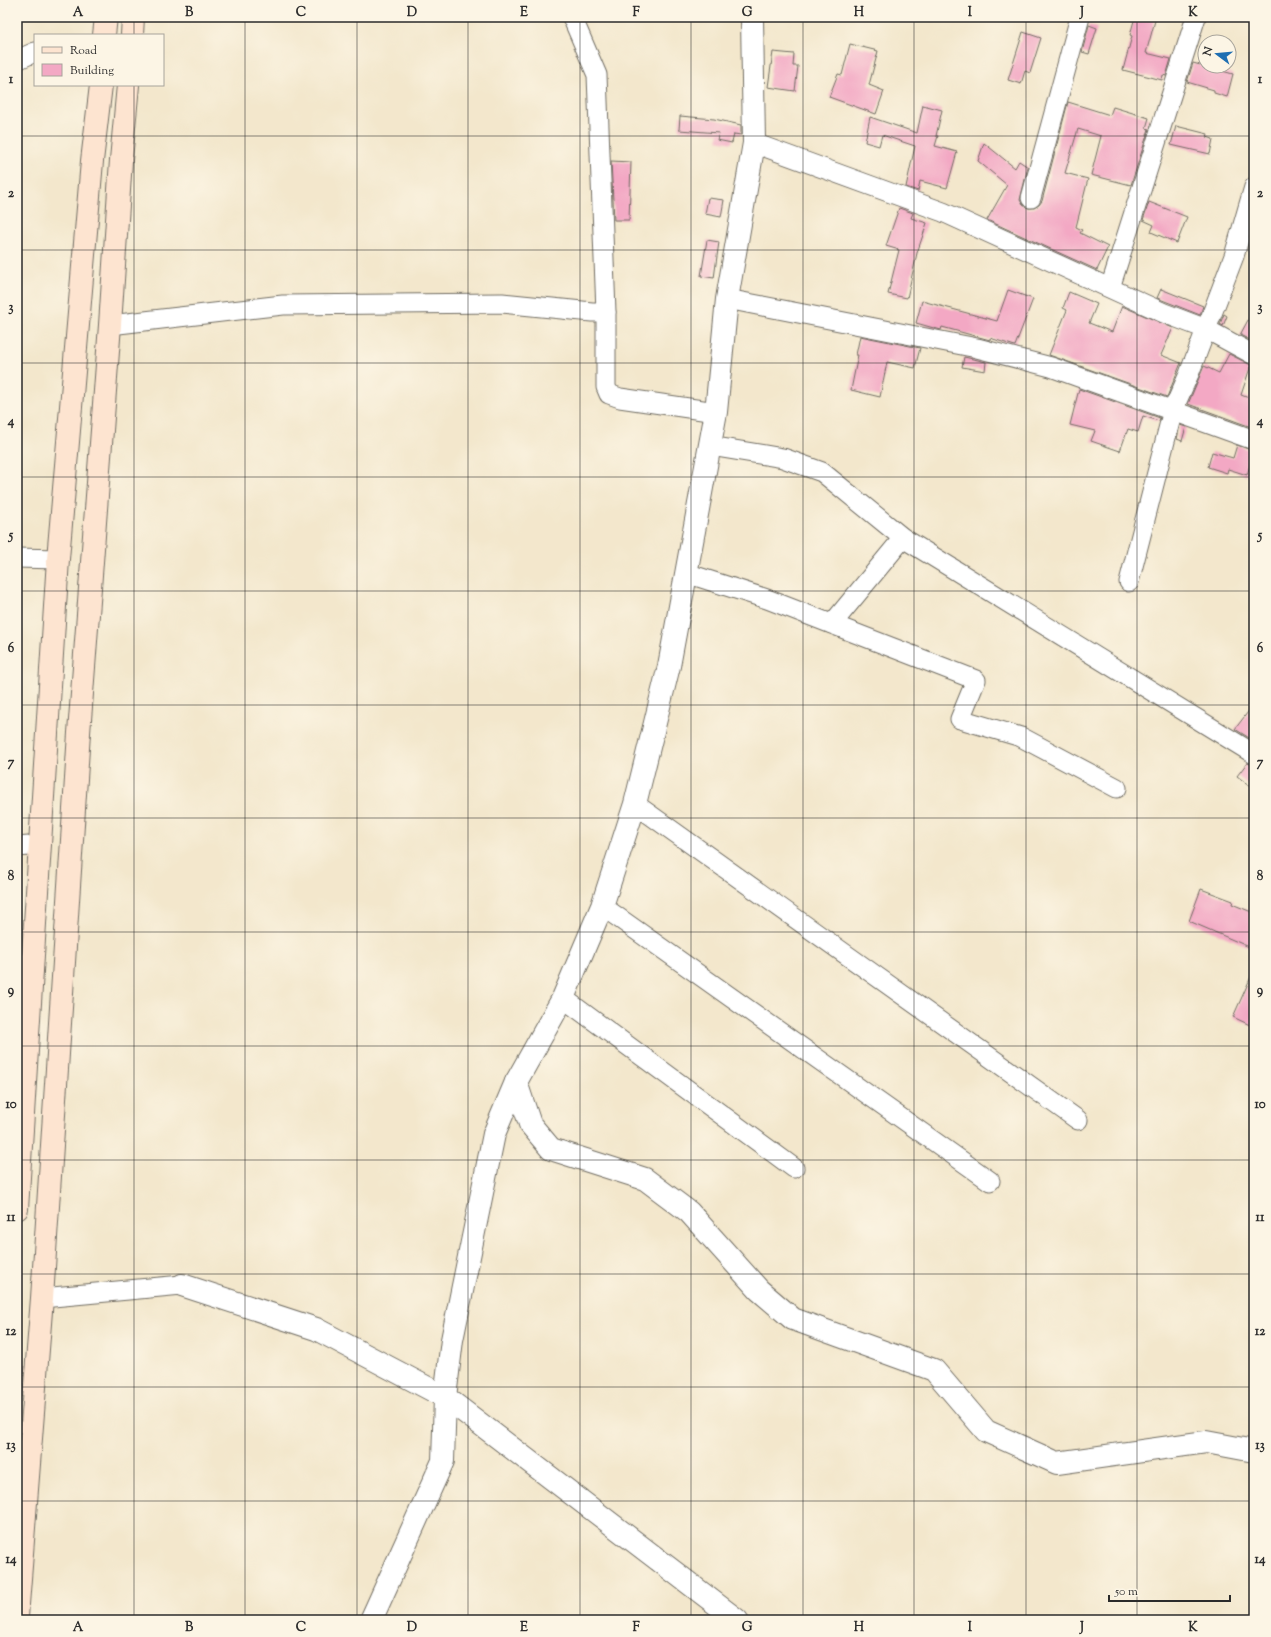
<svg xmlns="http://www.w3.org/2000/svg" width="1271" height="1637" font-family="'Sorts Mill Goudy',serif">
<style>
.building{fill:#f3a8c4}
.lines{fill:none;stroke-linecap:round;stroke-linejoin:round}
.minor-casing{stroke:#716d63;stroke-width:21}
.tertiary-casing{stroke:#716d63;stroke-width:24}
.secondary-casing{stroke:#716d63;stroke-width:24}
.minor{stroke:#fff;stroke-width:19}
.tertiary{stroke:#fff;stroke-width:22}
.secondary{stroke:#fde4d0;stroke-width:22}
.grid{fill:none;stroke:#2b2b2b;stroke-width:1;stroke-opacity:0.55}
.neatline{fill:none;stroke:#2b2b2b;stroke-width:1.5}
.grid-label{font-size:13px;text-anchor:middle;font-weight:bold;fill:#2b2b2b}
</style>
<rect width="100%" height="100%" fill="#fcf5e5"/>
<filter id="ink" filterUnits="userSpaceOnUse"><feTurbulence type="fractalNoise" baseFrequency=".025" numOctaves="2"/><feDisplacementMap in="SourceGraphic" scale="8" xChannelSelector="R" yChannelSelector="G"/><feConvolveMatrix kernelMatrix="1 2 1 2 8 2 1 2 1" color-interpolation-filters="sRGB"/></filter>
<filter id="wash" filterUnits="userSpaceOnUse"><feTurbulence type="fractalNoise" baseFrequency=".012" numOctaves="4" result="noise"/><feDisplacementMap in="SourceGraphic" scale="16" xChannelSelector="R" yChannelSelector="G"/><feGaussianBlur stdDeviation="0.9" result="paint"/><feColorMatrix in="noise" values="0 0 0 0 0 0 0 0 0 0 0 0 0 0 0 0 0 1.4 0 .05"/><feComposite in="paint" operator="in"/></filter>
<g filter="url(#wash)">
<rect width="100%" height="100%" fill="#f3e7cc"/>
<g id="blocks">
<g class="building">
<polygon points="1135,17 1156,17 1146,53 1171,59 1166,76 1163,75 1162,80 1123,70 1132,36 1130,35"/>
<polygon points="1089,25 1097,28 1089,54 1082,52"/>
<polygon points="1023,32 1041,38 1030,73 1025,71 1021,84 1008,80"/>
<polygon points="850,44 878,51 869,85 884,91 876,114 829,97 838,74 842,75"/>
<polygon points="773,52 794,54 793,66 798,66 795,91 768,87"/>
<polygon points="1193,63 1233,74 1227,97 1214,93 1214,90 1187,82"/>
<polygon points="1068,102 1110,115 1113,107 1149,118 1146,128 1149,129 1131,185 1091,175 1101,136 1078,129 1065,173 1088,179 1076,227 1082,230 1080,233 1108,247 1097,270 987,220 1007,185 978,161 984,143 1015,168 1019,161 1028,167 1020,200 1023,205 1028,208 1034,208 1039,205 1042,201"/>
<polygon points="923,105 942,110 936,136 938,136 935,146 957,152 947,188 920,181 918,191 906,187 915,146 882,135 879,146 865,142 870,117 917,133"/>
<polygon points="680,116 714,119 741,125 741,135 734,134 732,143 717,140 719,133 679,130"/>
<polygon points="1176,126 1208,134 1207,137 1213,139 1210,154 1171,145"/>
<polygon points="611,161 631,162 629,220 614,220"/>
<polygon points="708,198 724,200 721,217 705,214"/>
<polygon points="1149,202 1187,217 1177,243 1151,232 1154,225 1143,220"/>
<polygon points="899,208 913,213 911,218 927,223 917,253 907,298 888,294 899,250 886,246"/>
<polygon points="707,240 719,242 714,278 701,276"/>
<polygon points="1161,289 1203,306 1200,315 1157,298"/>
<polygon points="1008,290 1033,299 1015,346 990,338 990,340 942,327 941,330 916,323 922,301 997,321"/>
<polygon points="1069,292 1097,304 1089,323 1112,332 1122,306 1173,328 1161,355 1181,363 1167,397 1049,355 1067,310 1063,308"/>
<polygon points="1254,309 1254,342 1240,335"/>
<polygon points="1224,314 1227,316 1223,326 1220,324"/>
<polygon points="860,336 920,348 915,368 887,362 880,397 851,390 858,355 856,355"/>
<polygon points="1229,354 1251,365 1241,395 1254,400 1254,428 1188,404 1204,366 1219,373"/>
<polygon points="964,357 986,362 985,371 962,367"/>
<polygon points="1079,389 1160,418 1159,421 1143,416 1138,432 1128,429 1120,451 1091,441 1095,431 1070,425"/>
<polygon points="1180,425 1186,427 1182,441 1177,439"/>
<polygon points="1237,445 1254,451 1247,475 1228,469 1227,473 1208,467 1212,452 1233,458"/>
<polygon points="1254,704 1254,741 1235,729"/>
<polygon points="1247,763 1254,765 1254,789 1237,776"/>
<polygon points="1201,889 1233,901 1232,904 1254,913 1254,949 1189,921"/>
<polygon points="1254,970 1254,1027 1233,1017"/>
</g>
</g>
</g>
<g filter="url(#ink)">
<use href="#blocks" fill-opacity="0" stroke="#716d63" stroke-width="1"/>
<g class="lines">
<g class="minor-casing">
<g id="minor">
<polyline points="572,17 597,75 606,312 606,387 609,394 620,398 716,412"/>
<polyline points="17,60 35,52"/>
<polyline points="754,143 943,212 1164,313 1206,329 1254,355"/>
<polyline points="1031,198 1080,17"/>
<polyline points="1110,288 1196,17"/>
<polyline points="727,299 977,348 1051,367 1254,440"/>
<polyline points="110,325 283,305 502,303 592,312 606,312"/>
<polyline points="710,446 783,458 822,472 903,538 1254,754"/>
<polyline points="17,558 58,559"/>
<polyline points="686,573 767,599 976,680 960,719 1021,737 1117,788"/>
<polyline points="1129,582 1173,410 1189,374 1234,256 1254,187"/>
<polyline points="832,624 903,538"/>
<polyline points="635,804 1078,1120"/>
<polyline points="17,847 41,845"/>
<polyline points="602,906 990,1181"/>
<polyline points="563,998 794,1168"/>
<polyline points="42,1298 182,1285"/>
</g>
</g>
<g class="tertiary-casing">
<g id="tertiary">
<polyline points="516,1082 530,1124 551,1149 645,1179 689,1212 759,1290 793,1319 934,1370 986,1431 1057,1463 1206,1442 1254,1451"/>
<polyline points="182,1285 316,1329 445,1397 737,1620"/>
<polyline points="371,1620 443,1461 445,1397 452,1340 494,1134 516,1082 563,998 602,906 635,804 669,666 716,412 727,299 754,143 752,17"/>
</g>
</g>
<g class="secondary-casing">
<g id="secondary">
<polyline points="104,35 106,17"/>
<polyline points="132,35 133,17"/>
<polyline points="17,1209 58,559 92,161 101,85"/>
<polyline points="17,1617 42,1298 79,733 110,325 121,160 128,85"/>
</g>
</g>
<use href="#minor" class="minor"/>
<use href="#tertiary" class="tertiary"/>
<use href="#secondary" class="secondary"/>
</g>
</g>
<path class="grid" d="M 134,17 L 134,35M 245,17 L 245,1620M 357,17 L 357,1620M 468,17 L 468,1620M 580,17 L 580,1620M 691,17 L 691,1620M 803,17 L 803,1620M 914,17 L 914,1620M 1026,17 L 1026,1620M 1137,17 L 1137,1620M 134,85 L 134,1620M 17,136 L 1254,136M 17,250 L 1254,250M 17,363 L 1254,363M 17,477 L 1254,477M 17,591 L 1254,591M 17,705 L 1254,705M 17,818 L 1254,818M 17,932 L 1254,932M 17,1046 L 1254,1046M 17,1160 L 1254,1160M 17,1274 L 1254,1274M 17,1387 L 1254,1387M 17,1501 L 1254,1501"/>
<rect width="1271" height="1637" fill="none" stroke="#fcf5e5" stroke-width="44"/>
<rect x="34" y="34" width="130" height="52" fill="#fcf5e5" stroke="#a8a49b"/>
<rect x="42" y="47" width="20" height="6" fill="#fde4d0" stroke="#a8a49b"/>
<text x="70" y="54" font-size="12" fill="#2b2b2b">Road</text>
<rect x="42" y="64" width="20" height="12" fill="#f3a8c4" stroke="#a8a49b"/>
<text x="70" y="74" font-size="12" fill="#2b2b2b">Building</text>
<g transform="translate(1217 54) rotate(286)"><circle r="19" fill="#fcf5e5" stroke="#a8a49b"/>
<path d="M0-3L7 15L0 10L-7 15Z" fill="#1f6fb2"/>
<text y="-6" font-size="11" font-weight="bold" text-anchor="middle" fill="#2b2b2b">N</text>
</g>
<path d="M1109 1595v6h121v-6" fill="none" stroke="#2b2b2b" stroke-width="2"/>
<text x="1115" y="1595" font-size="12" fill="#2b2b2b" stroke="#fcf5e5" stroke-width="3" paint-order="stroke">50 m</text>
<rect x="22" y="22" width="1227" height="1593" class="neatline"/>
<g class="grid-label">
<text x="78" y="16">A</text>
<text x="189" y="16">B</text>
<text x="301" y="16">C</text>
<text x="412" y="16">D</text>
<text x="524" y="16">E</text>
<text x="636" y="16">F</text>
<text x="747" y="16">G</text>
<text x="859" y="16">H</text>
<text x="970" y="16">I</text>
<text x="1082" y="16">J</text>
<text x="1193" y="16">K</text>
<text x="11" y="83">1</text>
<text x="1260" y="83">1</text>
<text x="11" y="197">2</text>
<text x="1260" y="197">2</text>
<text x="11" y="311">3</text>
<text x="1260" y="311">3</text>
<text x="11" y="425">4</text>
<text x="1260" y="425">4</text>
<text x="11" y="539">5</text>
<text x="1260" y="539">5</text>
<text x="11" y="652">6</text>
<text x="1260" y="652">6</text>
<text x="11" y="766">7</text>
<text x="1260" y="766">7</text>
<text x="11" y="880">8</text>
<text x="1260" y="880">8</text>
<text x="11" y="994">9</text>
<text x="1260" y="994">9</text>
<text x="11" y="1108">10</text>
<text x="1260" y="1108">10</text>
<text x="11" y="1221">11</text>
<text x="1260" y="1221">11</text>
<text x="11" y="1335">12</text>
<text x="1260" y="1335">12</text>
<text x="11" y="1449">13</text>
<text x="1260" y="1449">13</text>
<text x="11" y="1563">14</text>
<text x="1260" y="1563">14</text>
<text x="78" y="1631">A</text>
<text x="189" y="1631">B</text>
<text x="301" y="1631">C</text>
<text x="412" y="1631">D</text>
<text x="524" y="1631">E</text>
<text x="636" y="1631">F</text>
<text x="747" y="1631">G</text>
<text x="859" y="1631">H</text>
<text x="970" y="1631">I</text>
<text x="1082" y="1631">J</text>
<text x="1193" y="1631">K</text>
</g>
</svg>
